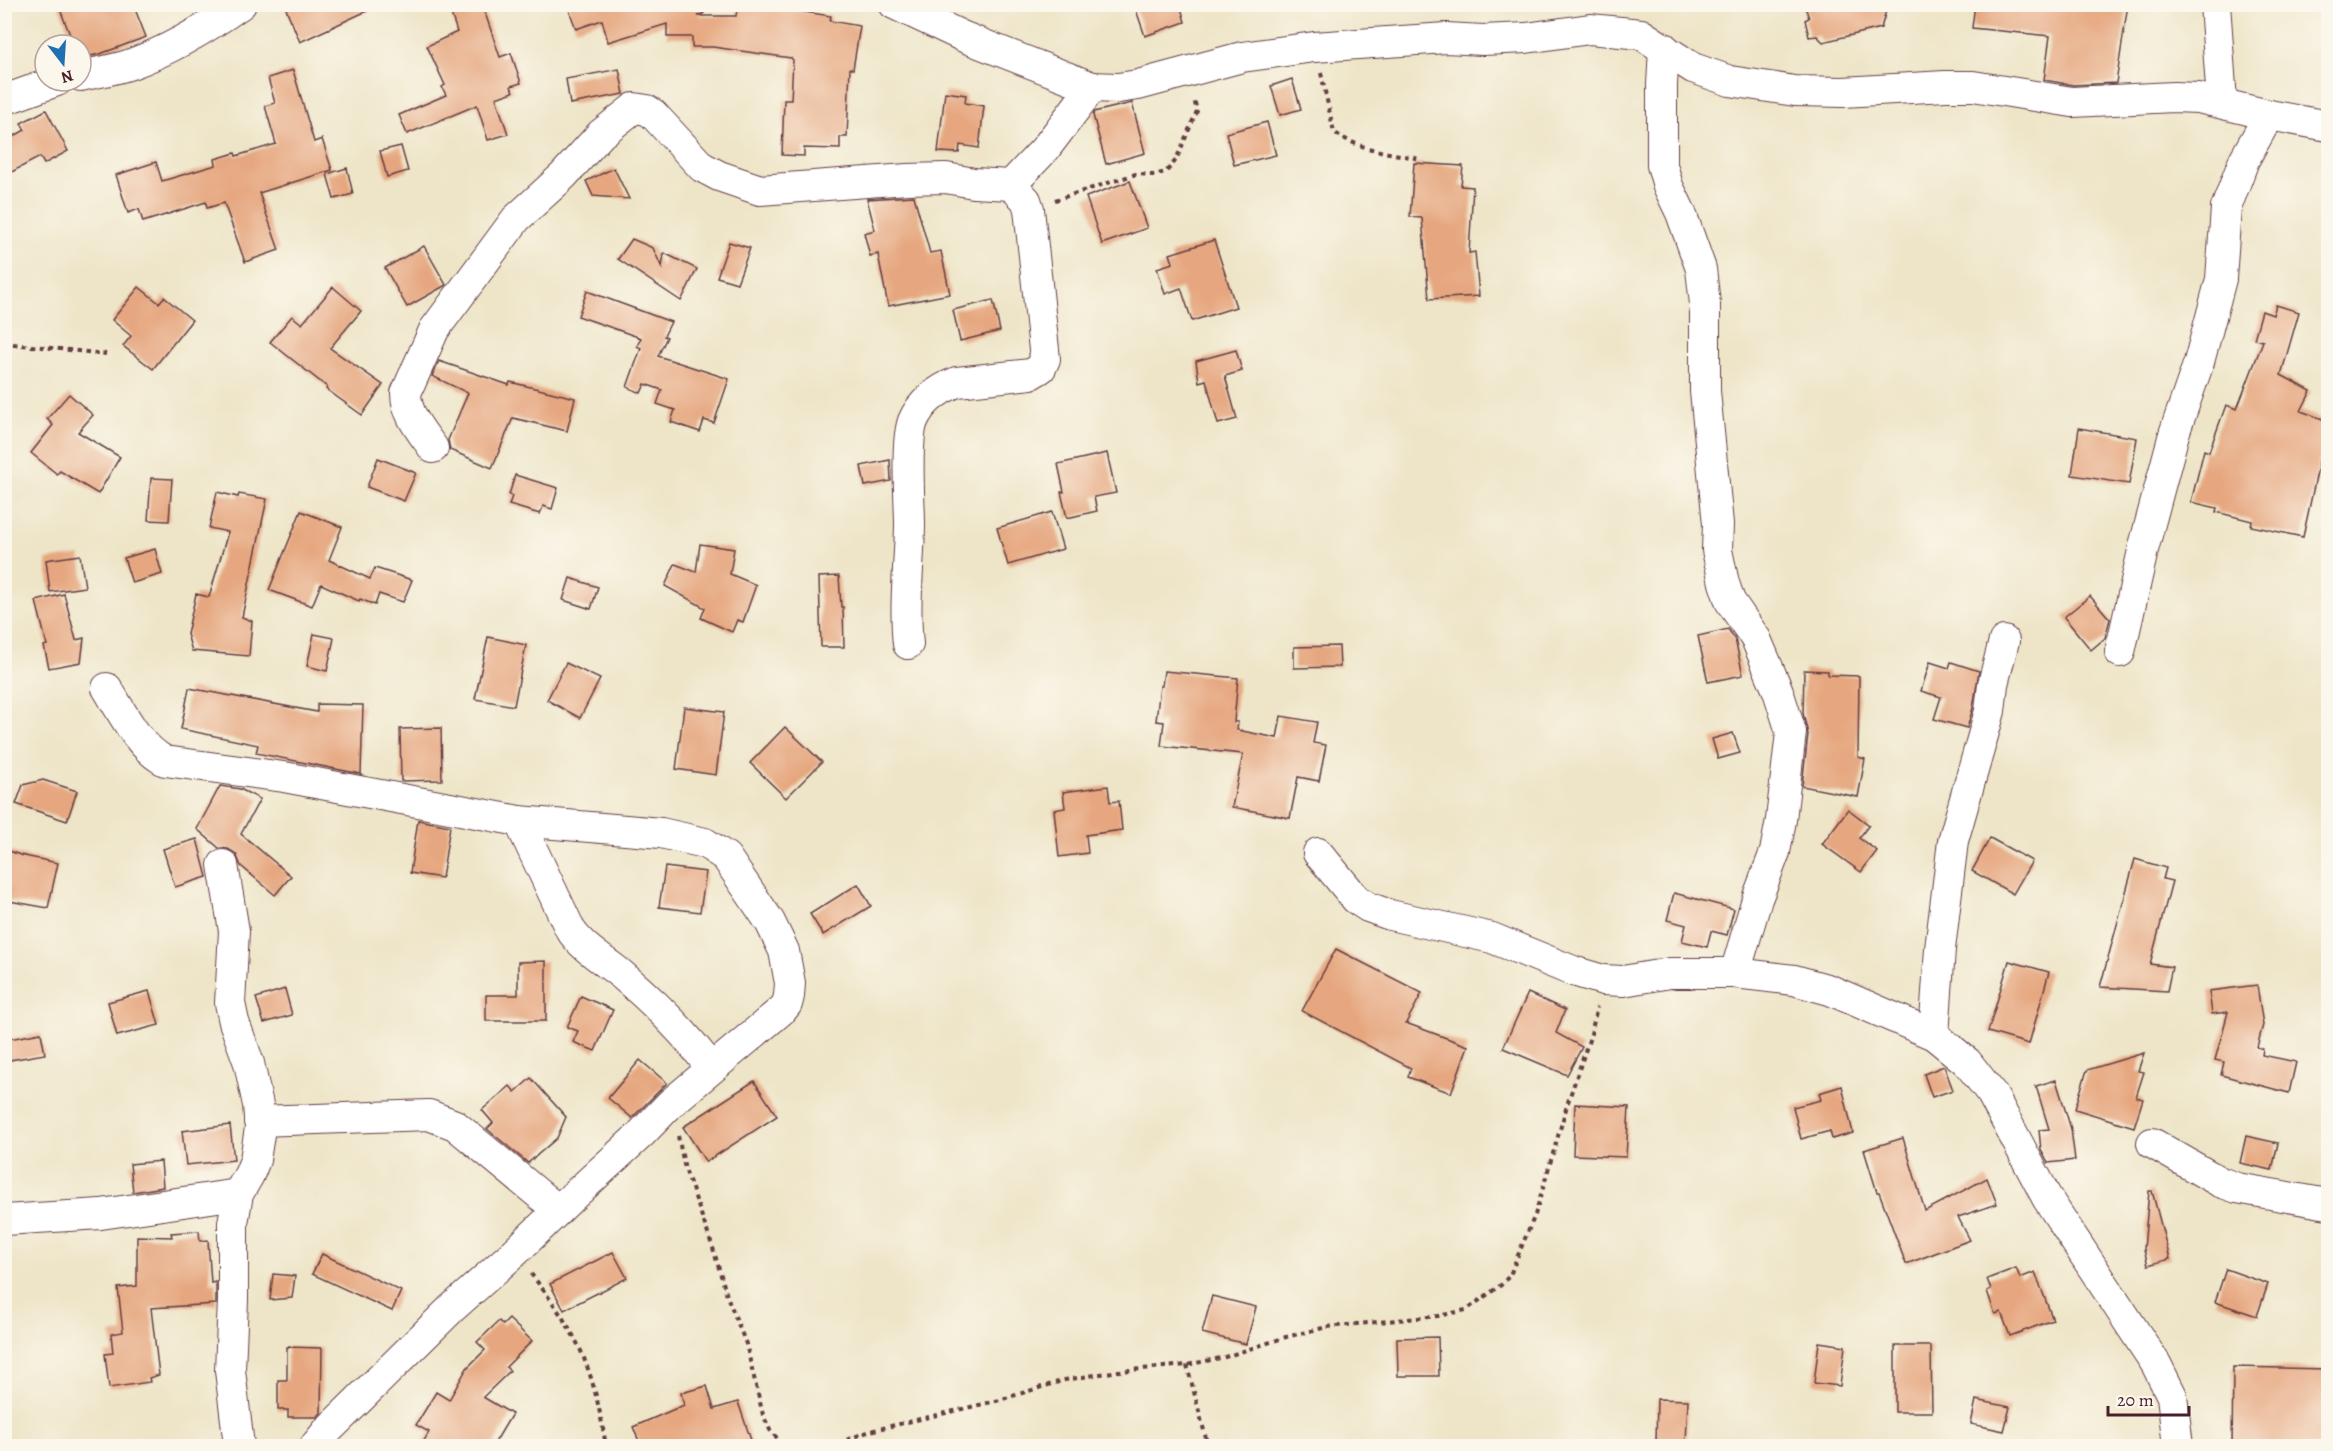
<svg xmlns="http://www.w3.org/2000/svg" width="2333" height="1451" font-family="Alegreya,serif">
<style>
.building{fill:#e6a780}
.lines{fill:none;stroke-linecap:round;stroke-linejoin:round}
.minor-casing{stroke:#633d43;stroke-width:32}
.path{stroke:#633d43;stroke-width:4;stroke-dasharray:4.5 4.5;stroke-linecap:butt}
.minor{stroke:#fff;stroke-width:30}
</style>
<rect width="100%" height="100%" fill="#fbf7ec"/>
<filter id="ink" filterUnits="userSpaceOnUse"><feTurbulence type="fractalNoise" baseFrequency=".0167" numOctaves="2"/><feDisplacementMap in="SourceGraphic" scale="12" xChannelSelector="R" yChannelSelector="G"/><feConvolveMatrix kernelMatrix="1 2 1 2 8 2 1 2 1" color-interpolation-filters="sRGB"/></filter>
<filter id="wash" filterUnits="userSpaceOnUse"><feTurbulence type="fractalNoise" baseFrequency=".008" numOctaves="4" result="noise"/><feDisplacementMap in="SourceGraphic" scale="24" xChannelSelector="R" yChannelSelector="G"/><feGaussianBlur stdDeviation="1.35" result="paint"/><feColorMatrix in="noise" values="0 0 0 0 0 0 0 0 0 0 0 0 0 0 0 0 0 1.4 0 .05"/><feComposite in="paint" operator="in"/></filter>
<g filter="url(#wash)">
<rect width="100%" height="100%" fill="#eee5c8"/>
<g id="blocks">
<g class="building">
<polygon points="58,4 133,4 146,37 100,54 81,58 81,45 74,45"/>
<polygon points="284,4 382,4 300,42"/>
<polygon points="448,4 482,4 500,57 511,53 521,83 511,86 513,92 496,98 508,134 488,140 477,105 407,134 399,115 446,95 442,87 445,85 427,46 457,32"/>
<polygon points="567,4 642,4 643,7 703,8 704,13 698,16 736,16 738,4 792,4 792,10 831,16 830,21 860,26 853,69 850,68 847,137 840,137 840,149 804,148 804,156 782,155 784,100 791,100 793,60 791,58 713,47 692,47 692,37 667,37 667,24 608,42 602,20 576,29"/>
<polygon points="1134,4 1180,4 1185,22 1145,36"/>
<polygon points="1804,4 1888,4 1881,28 1823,42 1817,36 1809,37 1805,20 1809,18"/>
<polygon points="1975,4 2128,4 2116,83 2073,85 2044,80 2050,36 1972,28"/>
<polygon points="619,69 624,94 570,104 566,79"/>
<polygon points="293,70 314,142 322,139 332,170 259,193 279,250 245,262 224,203 207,208 206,202 143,222 139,209 128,213 116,175 156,162 162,181 216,165 215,159 235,153 236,156 276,144 265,106 275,103 268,78"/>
<polygon points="1292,79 1301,109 1280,115 1271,86"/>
<polygon points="945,92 966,95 965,103 984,106 979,148 960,145 959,153 938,152"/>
<polygon points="1132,103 1145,153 1106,164 1093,115 1094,112"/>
<polygon points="46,110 68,151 44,164 40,157 4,176 4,142 25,130 21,123"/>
<polygon points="1267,122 1276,155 1234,165 1226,133"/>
<polygon points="401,146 408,171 387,177 380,151"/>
<polygon points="1414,163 1463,166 1461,186 1473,187 1469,253 1475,252 1479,296 1429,299 1422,218 1410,217"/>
<polygon points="347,168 353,194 334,199 327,174"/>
<polygon points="614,168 629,199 593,196 586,181"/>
<polygon points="1130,181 1147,228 1102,244 1086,197"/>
<polygon points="914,196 930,253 941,251 950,294 888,306 878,254 870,256 864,233 875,230 867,199"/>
<polygon points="632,239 653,248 662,268 664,253 697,269 681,301 618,259"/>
<polygon points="1214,240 1236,307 1192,321 1181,288 1165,294 1157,268 1173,263 1170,254"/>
<polygon points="729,242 750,248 737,283 717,277"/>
<polygon points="424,246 446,285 407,307 385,268"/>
<polygon points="139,287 159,303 164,297 192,320 153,369 123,346 131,336 112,320"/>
<polygon points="333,287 361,311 330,348 383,385 362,415 326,389 327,387 270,342 292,316 302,324"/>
<polygon points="587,291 671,322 664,336 667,337 658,356 729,379 714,423 704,420 700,432 671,422 675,410 657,404 662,390 645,384 641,393 627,387 641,348 637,346 641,338 578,316"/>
<polygon points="993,300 1000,331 960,341 953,310"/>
<polygon points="2276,305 2299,312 2281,375 2311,391 2301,411 2328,421 2303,537 2251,526 2252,521 2216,512 2217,508 2191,502 2204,450 2209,452 2226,405 2237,409 2263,341 2254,339 2262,311 2273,315"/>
<polygon points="1236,350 1242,371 1225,376 1237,419 1218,424 1206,380 1199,382 1196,361"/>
<polygon points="439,361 509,385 510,382 575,398 567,431 513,418 492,468 450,450 448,440 468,393 432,376"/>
<polygon points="69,394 93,415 78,432 120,457 98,494 60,471 57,474 31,453 53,425 47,419"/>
<polygon points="2079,428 2137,438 2129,484 2072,475"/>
<polygon points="1107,453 1116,493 1094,497 1097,511 1067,518 1061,492 1064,492 1058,464"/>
<polygon points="378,458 416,473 404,501 367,487"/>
<polygon points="890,460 891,481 865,486 861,466"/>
<polygon points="515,475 558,488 552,509 543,506 540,514 509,505 512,496 509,495"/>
<polygon points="151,478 172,479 169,521 148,520"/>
<polygon points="217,492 238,497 239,494 267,499 242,617 252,621 249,656 192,651 187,634 196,594 209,597 228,532 209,528"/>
<polygon points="301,511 342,527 329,560 370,579 375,568 412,580 403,602 379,594 375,605 360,599 359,601 321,584 312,606 269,590"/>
<polygon points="1052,512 1063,549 1008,565 997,528"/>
<polygon points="700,544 734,549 730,574 756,585 743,622 737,620 732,632 701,618 705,608 665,586 675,564 696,572"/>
<polygon points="155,549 162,574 132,583 124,558"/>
<polygon points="80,555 85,587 50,592 46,560"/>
<polygon points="839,576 841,607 843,607 844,647 821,647 819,577"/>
<polygon points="570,578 598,587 591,609 563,600"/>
<polygon points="64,594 76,640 84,638 81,662 49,668 44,646 47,645 36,601"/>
<polygon points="2090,596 2110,619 2105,638 2091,650 2064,617"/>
<polygon points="1728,629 1735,639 1743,675 1708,682 1698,636"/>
<polygon points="314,634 334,638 327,671 307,666"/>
<polygon points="488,637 526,645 514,706 475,699"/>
<polygon points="1339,646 1340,667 1294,668 1294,647"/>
<polygon points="1930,662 1949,668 1951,662 1979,671 1973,708 1967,728 1934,719 1941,697 1921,691"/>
<polygon points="566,663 600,679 580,718 547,700"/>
<polygon points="1804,670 1828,671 1828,675 1859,676 1858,757 1865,759 1858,797 1802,786 1808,734 1803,713"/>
<polygon points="1164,671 1238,678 1234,722 1238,722 1237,730 1277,738 1281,716 1317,722 1313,743 1326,745 1319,781 1298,777 1290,818 1232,807 1243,754 1161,746 1164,722 1156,721 1160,686 1162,686"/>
<polygon points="189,688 317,712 317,704 363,705 361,774 256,753 258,745 181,729"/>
<polygon points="684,707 724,712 716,775 676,769"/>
<polygon points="785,727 822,762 786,798 750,763"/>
<polygon points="441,728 442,780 401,781 400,729"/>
<polygon points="1733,733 1740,753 1718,759 1712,739"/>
<polygon points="43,780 77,791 67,821 16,804 23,785"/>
<polygon points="220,786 240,789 260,799 241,834 291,876 275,895 241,866 236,854 228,849 219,848 197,829"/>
<polygon points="1108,786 1110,802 1119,801 1122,830 1086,835 1088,853 1059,857 1054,810 1065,808 1063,792"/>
<polygon points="1848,809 1869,825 1859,838 1877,851 1861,872 1822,844"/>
<polygon points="418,820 450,826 442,878 410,873"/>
<polygon points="1990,838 2032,861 2013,894 1972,871"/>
<polygon points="197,839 207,877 175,887 163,849"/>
<polygon points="4,849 20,855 58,863 48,908 4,900"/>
<polygon points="2135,859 2166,868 2163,879 2172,881 2150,964 2172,967 2167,991 2100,987"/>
<polygon points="665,867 706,872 700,912 659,907"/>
<polygon points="858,884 871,906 823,935 810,914"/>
<polygon points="1674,893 1734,909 1727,935 1711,931 1707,947 1682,941 1686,925 1667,920"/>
<polygon points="1336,949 1422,993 1406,1023 1468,1046 1451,1093 1408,1077 1411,1068 1302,1011"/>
<polygon points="546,961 546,1021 486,1021 486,995 518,995 518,962"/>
<polygon points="2009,961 2049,972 2029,1044 1988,1032"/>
<polygon points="2257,985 2263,1025 2257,1047 2263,1049 2262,1055 2296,1062 2289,1093 2221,1075 2224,1062 2215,1060 2228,1012 2212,1014 2209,991"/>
<polygon points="285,989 292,1015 264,1023 256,998"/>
<polygon points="149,991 159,1025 117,1036 108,1002"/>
<polygon points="1528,993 1565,1010 1556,1033 1582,1047 1567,1075 1503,1048"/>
<polygon points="581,996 613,1010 595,1051 573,1042 578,1031 567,1027"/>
<polygon points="41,1033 45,1054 4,1061 4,1040"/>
<polygon points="2144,1053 2138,1071 2144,1072 2136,1097 2143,1099 2134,1127 2075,1109 2087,1070"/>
<polygon points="640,1060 667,1083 632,1118 608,1098"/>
<polygon points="1944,1066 1953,1090 1932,1097 1924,1074"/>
<polygon points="531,1078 566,1117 557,1138 528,1163 487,1129 493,1123 482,1110 510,1086 515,1092"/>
<polygon points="2056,1080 2071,1129 2075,1160 2048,1163 2041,1150 2039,1130 2049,1129 2036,1086"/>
<polygon points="754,1081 777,1116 706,1162 683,1127"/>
<polygon points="1842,1086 1853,1133 1832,1139 1830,1131 1801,1139 1793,1107 1821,1100 1819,1093"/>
<polygon points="1575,1104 1629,1107 1626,1157 1573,1155"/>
<polygon points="230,1125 234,1160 186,1165 182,1131"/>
<polygon points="2246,1136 2278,1143 2272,1170 2240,1163"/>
<polygon points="1903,1138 1925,1211 1987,1178 1997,1204 1958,1217 1970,1240 1906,1264 1879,1192 1877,1192 1864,1150"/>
<polygon points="161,1161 163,1187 133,1192 130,1164"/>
<polygon points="2149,1191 2152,1191 2170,1259 2148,1265 2144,1249"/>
<polygon points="199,1231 200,1241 208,1240 211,1283 216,1282 216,1304 151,1308 159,1375 149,1378 150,1382 109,1388 105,1354 113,1353 111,1334 123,1332 118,1288 137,1286 137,1236 172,1237 171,1233"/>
<polygon points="613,1252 627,1278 564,1310 550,1284"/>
<polygon points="322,1254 401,1291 392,1311 312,1274"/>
<polygon points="2016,1268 2020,1278 2035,1272 2053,1320 2010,1336 2001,1312 1995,1314 1987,1291 1991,1289 1987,1279"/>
<polygon points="2226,1269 2268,1284 2257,1316 2215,1302"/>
<polygon points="273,1274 295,1276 292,1298 270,1300"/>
<polygon points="1212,1296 1256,1307 1246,1344 1202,1333"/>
<polygon points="509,1319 532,1341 506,1367 510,1371 483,1397 512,1414 493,1446 421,1446 429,1432 416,1425 436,1392 449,1400 467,1368 485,1350 477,1342 499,1321 503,1325"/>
<polygon points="1438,1337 1439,1376 1398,1376 1397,1338"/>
<polygon points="1819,1342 1845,1346 1840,1386 1814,1383"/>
<polygon points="1895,1346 1931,1346 1932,1412 1895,1412"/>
<polygon points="287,1347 322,1348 321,1413 317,1417 288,1417 288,1410 278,1410 278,1380 287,1380"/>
<polygon points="2233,1367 2328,1369 2328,1446 2232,1446"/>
<polygon points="707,1386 714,1409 738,1402 753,1446 641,1446 633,1427 684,1405 681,1393"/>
<polygon points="1657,1399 1688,1400 1686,1443 1656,1443"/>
<polygon points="1976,1400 2010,1407 2004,1431 1971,1424"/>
</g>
</g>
</g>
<g filter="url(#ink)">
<use href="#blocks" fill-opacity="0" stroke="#633d43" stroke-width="1.5"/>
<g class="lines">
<g class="minor-casing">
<g id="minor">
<polyline points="894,4 964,37 1092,87 1118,88 1138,85 1242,57 1314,47 1446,38 1483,40 1526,38 1590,29 1641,34 1693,68 1730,81 1795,91 1843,92 1945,86 1973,86 2072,102 2174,97 2198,98 2269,115 2328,126"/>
<polyline points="2215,4 2222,102"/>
<polyline points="1664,48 1662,85 1662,165 1668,186 1681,213 1701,269 1705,304 1705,391 1718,524 1717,550 1724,583 1730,601 1756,639 1778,691 1791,732 1781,820 1775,852 1757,899 1735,973"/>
<path d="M 81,76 C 97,72 115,70 131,64 C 170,50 207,28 241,4"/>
<polyline points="4,100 57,81"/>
<polyline points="1011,185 1045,149 1092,87"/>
<path d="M 433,448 C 421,431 406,414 406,393 L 434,330 L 516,219 L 563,176 L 601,134 L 634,108 L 647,110 L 653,114 L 702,167 L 719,176 L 760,190 L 907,179 L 946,178 L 974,183 L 1011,185 L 1026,200 L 1029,209 L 1045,359 L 1041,368 L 1031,374 L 957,382 C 939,389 921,402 913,421 C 905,442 910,500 910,526 C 909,566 904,605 908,644"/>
<polyline points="2120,652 2144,546 2174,434 2199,362 2221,279 2226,208 2244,160 2269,115"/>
<path d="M 107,688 C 122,712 138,747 165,761 L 284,777 L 519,821 L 661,833 L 705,843 L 726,857 L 770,922 L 784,951 L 790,983 L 789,996 L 787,1004 L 783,1009 L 671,1103 L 640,1135 L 569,1200 L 514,1253 L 451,1309 L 327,1431 L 315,1446"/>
<path d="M 519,821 L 570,929 C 582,948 604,960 622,975 C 655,1003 685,1032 711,1068"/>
<polyline points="1318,853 1356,899 1368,907 1390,915 1492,938 1573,971 1603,980 1623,981 1670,973 1735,973 1794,980 1830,990 1934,1035 1967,1062 1992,1094 2047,1198 2156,1364 2172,1396 2178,1446"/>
<polyline points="223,865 234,931 230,1003 234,1022 249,1063 258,1105 260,1128 255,1160 249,1175 238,1194 233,1223 233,1300 230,1370 239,1446"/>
<polyline points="1934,1035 1940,949 1953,841 1990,711 1993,684 2004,641"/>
<polyline points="259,1121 429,1115 455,1125 558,1210"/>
<polyline points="2152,1143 2220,1182 2237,1188 2328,1204"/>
<polyline points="4,1220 101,1214 238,1194"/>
</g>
</g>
<g class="path">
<path d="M 1321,73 L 1334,132 C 1358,150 1392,153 1420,159"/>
<polyline points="1055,200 1136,174 1153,175 1166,172 1176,160 1197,111 1194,99"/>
<polyline points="4,343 106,354"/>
<polyline points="678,1136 685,1169 713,1248 727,1296 746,1344 763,1415 770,1430 784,1446"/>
<path d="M 531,1274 C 550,1298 574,1331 585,1361 C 596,1389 601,1417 606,1446"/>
<polyline points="1187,1365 1208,1446"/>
<polyline points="830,1446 870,1431 996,1401 1065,1380 1119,1371 1187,1365 1225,1357 1286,1337 1327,1327 1438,1316 1466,1310 1501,1285 1510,1275 1521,1248 1535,1215 1568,1102 1591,1034 1597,1007"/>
</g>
<use href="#minor" class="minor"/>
</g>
</g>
<rect width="2333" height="1451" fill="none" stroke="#fbf7ec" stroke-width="24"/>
<g transform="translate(63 63) rotate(163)"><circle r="28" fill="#fbf7ec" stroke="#b4a19f" stroke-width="1.5"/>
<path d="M0-4.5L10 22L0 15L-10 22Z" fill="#1f6fb2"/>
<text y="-9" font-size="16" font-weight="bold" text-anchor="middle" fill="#4a1f2b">N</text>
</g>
<path d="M2108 1406v9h81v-9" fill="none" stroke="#4a1f2b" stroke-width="3"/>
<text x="2117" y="1406" font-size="18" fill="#4a1f2b" stroke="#fbf7ec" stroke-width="4.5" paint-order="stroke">20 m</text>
</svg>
